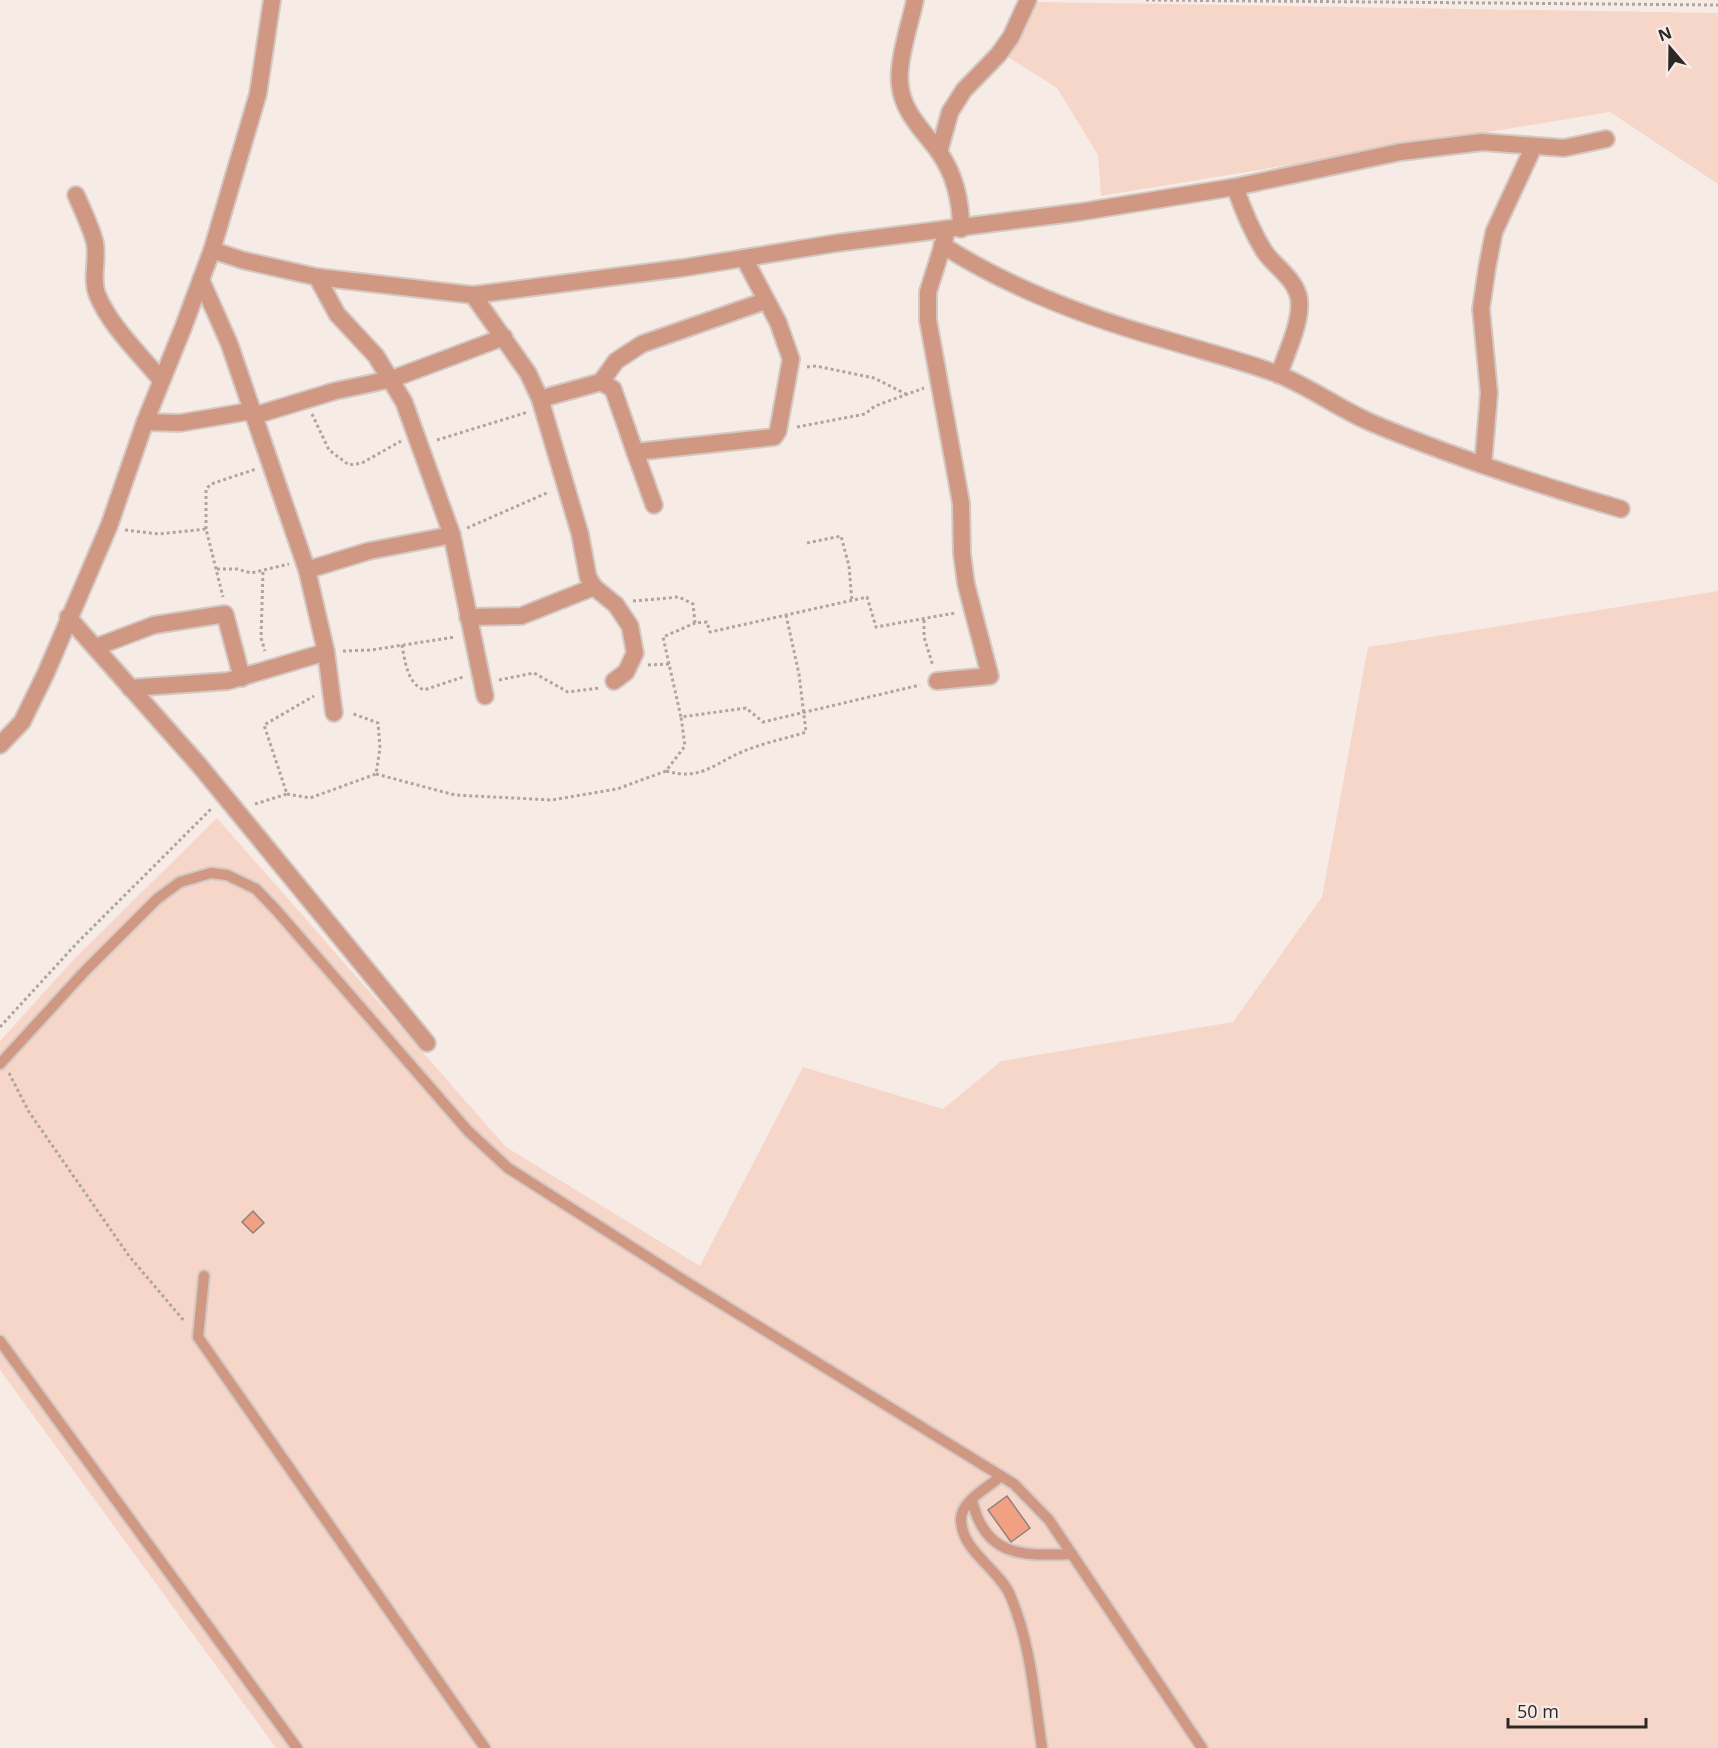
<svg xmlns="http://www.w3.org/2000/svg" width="1718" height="1748" font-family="'Open Sans',sans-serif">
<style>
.green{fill:#f7d6ca}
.building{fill:#f2a082;stroke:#8d827e;stroke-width:1.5}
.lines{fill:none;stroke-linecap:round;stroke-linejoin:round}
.service-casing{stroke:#d3c8c3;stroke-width:14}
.minor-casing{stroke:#d3c8c3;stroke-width:20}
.path{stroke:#aea5a1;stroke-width:3;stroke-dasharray:3 3;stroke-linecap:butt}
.service{stroke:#d09882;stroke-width:10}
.minor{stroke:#d09882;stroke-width:16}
</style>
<rect width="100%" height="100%" fill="#f7ebe6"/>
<g class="green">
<polygon points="1038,2 1718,13 1718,184 1610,112 1101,196 1098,155 1057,88 1006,56"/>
<polygon points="1718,591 1718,1748 276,1748 0,1370 0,1041 75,958 217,818 506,1147 700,1266 803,1067 943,1109 1001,1061 1233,1022 1322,897 1368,647"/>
</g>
<g class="building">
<polygon points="253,1211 264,1223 253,1233 242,1222"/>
<polygon points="1007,1496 1030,1528 1011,1542 988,1510"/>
</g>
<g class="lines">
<g class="service-casing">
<g id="service">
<polyline points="0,1064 85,971 157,899 180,882 211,873 227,875 256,889 277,911 468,1131 508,1168 688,1283 1014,1484 1049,1520 1202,1748"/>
<polyline points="204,1276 198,1337 485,1748"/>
<polyline points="0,1341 297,1748"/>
<path d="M 1001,1476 C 989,1487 961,1501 961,1519 C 961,1551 998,1568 1010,1595 C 1031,1644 1034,1696 1042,1748"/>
<path d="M 972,1500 C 985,1557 1022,1556 1072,1554"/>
</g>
</g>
<g class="minor-casing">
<g id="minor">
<path d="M 915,0 C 910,24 897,62 900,85 C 903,113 923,130 939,152 C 955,175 961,202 961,229"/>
<polyline points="939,152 950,112 964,90 998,55 1011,37 1028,0"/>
<path d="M 1235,187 C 1243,210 1251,230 1264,251 C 1274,266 1296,279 1299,299 C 1302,322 1286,353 1279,375"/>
<path d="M 76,195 C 83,211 91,227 95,243 C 98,261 91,278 97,294 C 109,325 140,354 161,380"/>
<path d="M 942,245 C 1011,289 1088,318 1167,340 C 1203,351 1239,360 1275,373 C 1309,386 1339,409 1372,423 C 1453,457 1536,484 1621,509"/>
<polyline points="212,250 242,260 317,277 473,295 682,268 837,243 1080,212 1235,187 1400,152 1482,142 1564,148 1606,139"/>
<polyline points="317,277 337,314 376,356 404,402 452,535 485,696"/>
<polyline points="201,280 229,343 307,570 326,652 334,713"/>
<polyline points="473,295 528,373 540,399 580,534 588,577 594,587 616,605 630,626 635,653 626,672 614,681"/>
<polyline points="601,382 616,361 642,344 765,301"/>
<polyline points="540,399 601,382 613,389 635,452 774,437 778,431 791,359 778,322 744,258"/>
<polyline points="253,416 335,391 392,379 504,337"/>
<polyline points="145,422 180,423 251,411"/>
<polyline points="635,452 654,505"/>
<polyline points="1483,465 1489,393 1481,309 1487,268 1494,232 1533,148"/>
<polyline points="307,570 369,551 452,535"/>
<polyline points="68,617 199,765 427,1043"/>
<polyline points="468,617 521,616 594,587"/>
<polyline points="96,647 154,625 225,614 242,678"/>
<polyline points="937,681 990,676 966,584 962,554 961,503 928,320 928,292 945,238"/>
<polyline points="130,688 228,681 326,652"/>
<polyline points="0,745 22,722 46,673 109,526 145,422 183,328 212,250 258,94 272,0"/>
</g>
</g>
<g class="path">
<polyline points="1146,0 1718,5"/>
<polyline points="807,367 816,366 874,378 906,394"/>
<polyline points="312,414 329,450 349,465 362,463 401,441"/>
<polyline points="797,427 865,414 875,406 924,388"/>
<polyline points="437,440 528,412"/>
<polyline points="467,528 549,492"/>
<polyline points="206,529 206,489 211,484 256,469"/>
<polyline points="125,530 159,534 206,529 223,597"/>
<polyline points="807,543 841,536 849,566 852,602"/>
<polyline points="217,569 237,569 251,573 289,564"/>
<polyline points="263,572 261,638 265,651"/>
<polyline points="633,601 679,597 693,604 695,623 707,622 710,632 867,597 876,627 955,613"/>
<polyline points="924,620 924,637 933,666"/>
<path d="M 402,645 C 405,661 407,683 424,690 L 463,677"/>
<polyline points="343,651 371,650 455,637"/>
<polyline points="669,664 663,637 695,623"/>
<polyline points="648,665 669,664 681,717 746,708 763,722 920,685"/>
<polyline points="499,680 534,673 568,692 600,688"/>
<path d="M 666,771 C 701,781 713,764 742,752 C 762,743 785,739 806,732 L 799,674 L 786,615"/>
<polyline points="376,774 455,795 552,800 617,789 666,771 685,746 681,717"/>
<polyline points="287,794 310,798 376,774 380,748 378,723 351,713"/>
<polyline points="255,804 287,794 264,725 314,696"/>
<polyline points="0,1027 77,943 212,808"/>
<polyline points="9,1073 29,1112 129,1256 185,1322"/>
</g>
<use href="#service" class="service"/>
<use href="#minor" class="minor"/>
</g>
<g transform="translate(1670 48) rotate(340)" stroke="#f7ebe6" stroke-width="4.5" paint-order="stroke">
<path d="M0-4.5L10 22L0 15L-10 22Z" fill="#2d2826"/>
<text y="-9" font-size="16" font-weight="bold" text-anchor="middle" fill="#2d2826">N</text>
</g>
<path d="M1508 1718v9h138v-9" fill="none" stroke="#2d2826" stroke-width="3"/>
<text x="1517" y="1718" font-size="18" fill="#2d2826" stroke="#f7ebe6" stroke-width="4.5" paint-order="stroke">50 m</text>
</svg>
